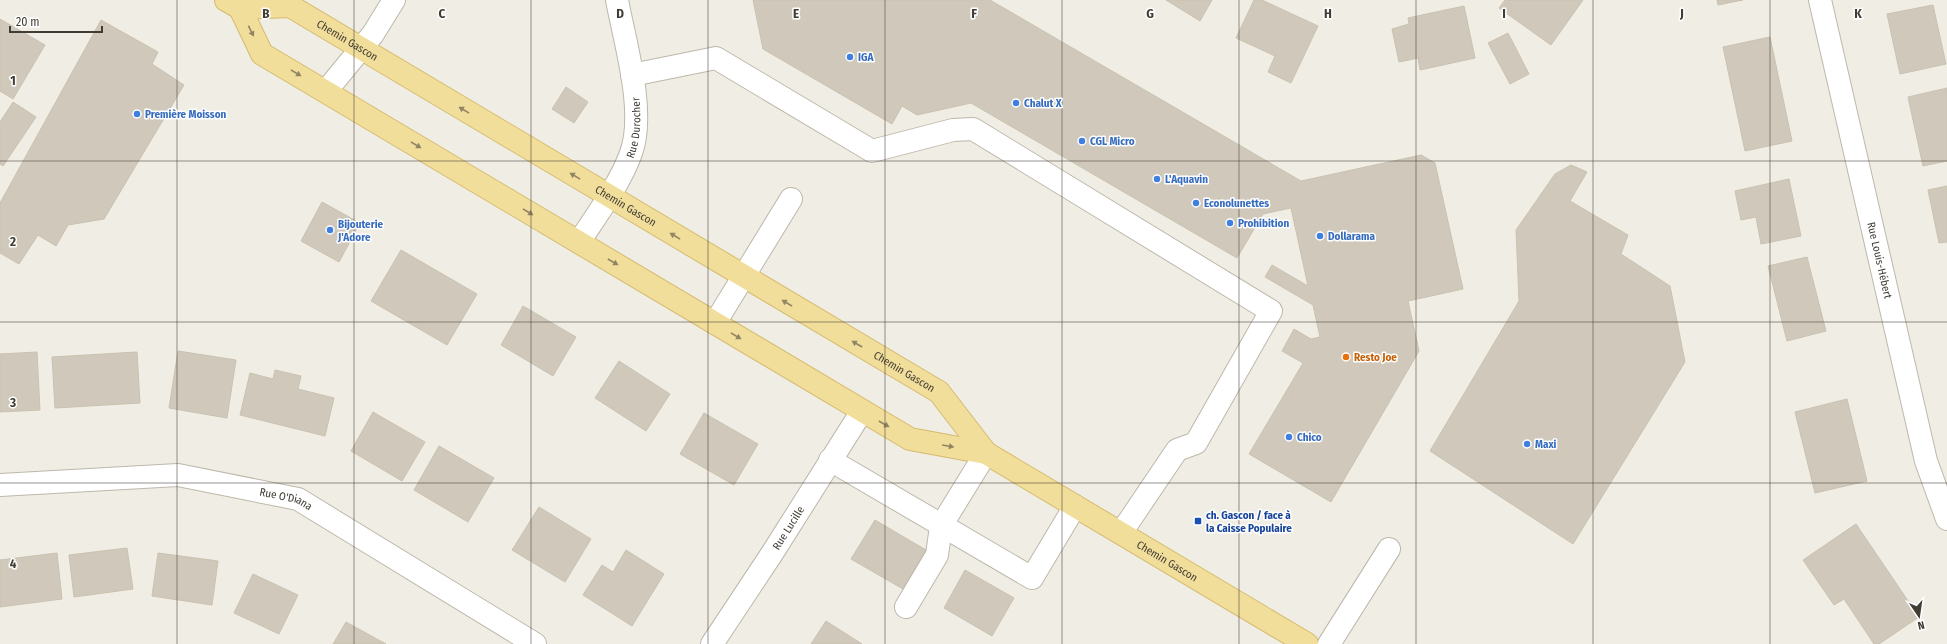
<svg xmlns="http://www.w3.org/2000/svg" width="1947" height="644" font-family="'Fira Sans Condensed',sans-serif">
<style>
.building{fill:#d0c9bb;stroke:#cac1af}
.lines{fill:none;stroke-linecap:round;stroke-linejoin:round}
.minor-casing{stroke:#bdb8ab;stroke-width:24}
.major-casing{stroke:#d4bb6e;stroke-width:24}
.minor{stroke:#fff;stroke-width:22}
.major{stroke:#f2de9b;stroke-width:22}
.oneway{fill:#918563}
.grid{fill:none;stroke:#413d35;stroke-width:1;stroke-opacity:0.55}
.shop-dot{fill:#3f7fe0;stroke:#fff;stroke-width:1.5}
.food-dot{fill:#e8710a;stroke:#fff;stroke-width:1.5}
.transit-dot{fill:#1a4fb4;stroke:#fff;stroke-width:1.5}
.labels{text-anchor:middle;stroke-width:3;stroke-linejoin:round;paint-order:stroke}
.street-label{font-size:11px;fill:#413d35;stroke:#fff}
.shop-label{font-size:11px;font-weight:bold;fill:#366cbe;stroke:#fff;text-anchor:start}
.food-label{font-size:11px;font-weight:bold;fill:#c56008;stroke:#fff;text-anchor:start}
.transit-label{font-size:11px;font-weight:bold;fill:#164399;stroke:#fff;text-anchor:start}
.grid-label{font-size:13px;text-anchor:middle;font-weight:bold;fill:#413d35;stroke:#fff;stroke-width:3;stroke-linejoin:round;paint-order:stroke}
</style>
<rect width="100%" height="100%" fill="#f0ede4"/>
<g class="building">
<polygon points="753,0 990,0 1301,181 1421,155 1435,163 1463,289 1408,301 1419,351 1331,502 1249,454 1303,363 1282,351 1294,329 1311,339 1320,337 1313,305 1265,277 1272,265 1308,286 1291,208 1263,214 1237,258 971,103 917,115 902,106 892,124 763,49"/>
<polygon points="1166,0 1212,0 1200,21"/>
<polygon points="1254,0 1262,0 1318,26 1291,83 1268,72 1275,56 1236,38"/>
<polygon points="1505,0 1583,0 1551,45 1499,8"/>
<polygon points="1717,0 1743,0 1718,5"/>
<polygon points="1933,5 1946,64 1900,74 1887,14"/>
<polygon points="1464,6 1475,58 1420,70 1418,58 1399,62 1392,29 1409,24 1408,18"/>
<polygon points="0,19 45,45 13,99 0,91"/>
<polygon points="101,20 158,52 152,64 184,85 104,219 68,225 56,246 38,235 19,264 0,253 0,203"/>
<polygon points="1508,33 1529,74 1510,84 1488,43"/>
<polygon points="1770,37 1792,141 1745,151 1723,47"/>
<polygon points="566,87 588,102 574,123 552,109"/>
<polygon points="1947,88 1947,161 1923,166 1908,97"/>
<polygon points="13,102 36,117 3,166 0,164 0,122"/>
<polygon points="1571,165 1587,172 1570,201 1628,235 1621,254 1670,286 1685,362 1573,544 1430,451 1519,301 1516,230 1555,174"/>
<polygon points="1789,179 1801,236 1761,244 1756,217 1741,220 1735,191"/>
<polygon points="1947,186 1947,242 1939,243 1928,190"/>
<polygon points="322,202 360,223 339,262 301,241"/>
<polygon points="401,250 477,294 447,345 371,301"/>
<polygon points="1807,257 1826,331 1787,341 1768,266"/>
<polygon points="523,306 576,337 553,376 501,345"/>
<polygon points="178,351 236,360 227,418 169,408"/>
<polygon points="37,352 40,410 0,412 0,354"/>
<polygon points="137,352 140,403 55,408 52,357"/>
<polygon points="619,361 670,394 646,431 595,398"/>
<polygon points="275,370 301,376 298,389 334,398 325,436 240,415 250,373 273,379"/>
<polygon points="1847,399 1867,481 1815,493 1795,412"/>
<polygon points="373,412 425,442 402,481 351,451"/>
<polygon points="704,413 758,444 734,485 680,454"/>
<polygon points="439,446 494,478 468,522 414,490"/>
<polygon points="539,507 591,539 565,582 512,550"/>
<polygon points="875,520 926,550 903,589 851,559"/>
<polygon points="1856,524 1919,617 1879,644 1874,644 1844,599 1834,605 1803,560"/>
<polygon points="127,548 133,589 74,597 69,555"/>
<polygon points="626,550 664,574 632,626 583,595 602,565 613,572"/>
<polygon points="57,553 62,599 0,607 0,560"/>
<polygon points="158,553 218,561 212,605 152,596"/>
<polygon points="965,570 1014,598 992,636 944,608"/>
<polygon points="253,574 298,595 279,634 234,613"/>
<polygon points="826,621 862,644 811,644"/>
<polygon points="346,622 386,644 333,644"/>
</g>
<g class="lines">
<g class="minor-casing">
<g id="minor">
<path id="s1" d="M 1820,0 L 1926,461 L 1947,519"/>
<polyline points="632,75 716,58 872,151 953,130 973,129 1271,311 1196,443 1177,450 1121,533"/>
<polyline points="326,91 373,34 394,0"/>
<path id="s2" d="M 579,242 C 596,216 621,182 631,153 C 646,112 625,43 617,0"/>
<polyline points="715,323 791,199"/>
<polyline points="830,460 1032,578 1075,506"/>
<path id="s3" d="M 0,485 L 178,475 L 298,499 L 535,644"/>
<polyline points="906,607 937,555 941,526 986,453"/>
<path id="s4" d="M 712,644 L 773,552 L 862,411"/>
<polyline points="1329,644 1389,549"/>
</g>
</g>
<g class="major-casing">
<g id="major">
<path id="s5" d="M 226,0 L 240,8 L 290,6 L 939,392 L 986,453"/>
<path id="s6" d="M 240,8 L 262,54 L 910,439 L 986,453 L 1307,644"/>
</g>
</g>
<use href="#minor" class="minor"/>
<use href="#major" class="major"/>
</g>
<defs><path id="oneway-solid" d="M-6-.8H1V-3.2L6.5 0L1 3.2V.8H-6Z"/></defs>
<g class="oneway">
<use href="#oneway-solid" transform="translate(251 31) rotate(64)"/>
<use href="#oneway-solid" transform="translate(296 73) rotate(31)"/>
<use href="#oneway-solid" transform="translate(464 110) rotate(-149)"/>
<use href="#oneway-solid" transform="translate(416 145) rotate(31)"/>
<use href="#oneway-solid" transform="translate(575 176) rotate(-149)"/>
<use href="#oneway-solid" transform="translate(528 212) rotate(31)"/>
<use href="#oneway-solid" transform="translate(675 236) rotate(-149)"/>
<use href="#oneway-solid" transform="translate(613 262) rotate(30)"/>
<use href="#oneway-solid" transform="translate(787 303) rotate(-149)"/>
<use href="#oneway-solid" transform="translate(736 336) rotate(31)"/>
<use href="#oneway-solid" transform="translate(857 344) rotate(-150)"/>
<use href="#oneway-solid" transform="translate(884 424) rotate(30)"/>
<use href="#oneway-solid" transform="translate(948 446) rotate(10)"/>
</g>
<path class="grid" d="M 177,0 L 177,644M 354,0 L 354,644M 531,0 L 531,644M 708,0 L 708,644M 885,0 L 885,644M 1062,0 L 1062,644M 1239,0 L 1239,644M 1416,0 L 1416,644M 1593,0 L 1593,644M 1770,0 L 1770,644M 0,161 L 1947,161M 0,322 L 1947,322M 0,483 L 1947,483"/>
<g class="shop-dot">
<circle cx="850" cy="57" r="4"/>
<circle cx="1016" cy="103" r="4"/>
<circle cx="137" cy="114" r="4"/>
<circle cx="1082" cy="141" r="4"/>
<circle cx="1157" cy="179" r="4"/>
<circle cx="1196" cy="203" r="4"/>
<circle cx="1230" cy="223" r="4"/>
<circle cx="330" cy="230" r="4"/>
<circle cx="1320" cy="236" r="4"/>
<circle cx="1289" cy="437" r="4"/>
<circle cx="1527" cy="444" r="4"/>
</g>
<circle class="food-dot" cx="1346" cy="357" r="4"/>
<rect class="transit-dot" x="1194" y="517" width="8" height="8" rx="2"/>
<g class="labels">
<g class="street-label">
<text dy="4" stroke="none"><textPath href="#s5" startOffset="133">Chemin Gascon</textPath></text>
<text dy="4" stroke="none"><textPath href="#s2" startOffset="129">Rue Durocher</textPath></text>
<text dy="4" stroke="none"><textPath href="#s5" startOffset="457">Chemin Gascon</textPath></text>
<text dy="4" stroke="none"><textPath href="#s1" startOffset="267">Rue Louis-Hébert</textPath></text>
<text dy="4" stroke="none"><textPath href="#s5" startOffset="781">Chemin Gascon</textPath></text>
<text dy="4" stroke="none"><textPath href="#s3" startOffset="289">Rue O'Diana</textPath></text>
<text dy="4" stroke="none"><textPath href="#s4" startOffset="139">Rue Lucille</textPath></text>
<text dy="4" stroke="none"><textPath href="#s6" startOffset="1093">Chemin Gascon</textPath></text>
</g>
<g class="shop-label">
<text x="858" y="61">IGA</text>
<text x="1024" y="107">Chalut X</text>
<text x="145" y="118">Première Moisson</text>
<text x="1090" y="145">CGL Micro</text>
<text x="1165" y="183">L'Aquavin</text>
<text x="1204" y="207">Econolunettes</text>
<text x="1238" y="227">Prohibition</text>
<text x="338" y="228">Bijouterie<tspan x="338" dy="13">J'Adore</tspan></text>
<text x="1328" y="240">Dollarama</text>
<text x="1297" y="441">Chico</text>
<text x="1535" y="448">Maxi</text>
</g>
<g class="food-label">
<text x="1354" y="361">Resto Joe</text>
</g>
<g class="transit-label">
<text x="1206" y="519">ch. Gascon / face à<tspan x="1206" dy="13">la Caisse Populaire</tspan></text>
</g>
</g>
<g class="grid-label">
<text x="266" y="18">B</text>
<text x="442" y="18">C</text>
<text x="620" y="18">D</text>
<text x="796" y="18">E</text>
<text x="974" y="18">F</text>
<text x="1150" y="18">G</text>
<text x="1328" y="18">H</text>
<text x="1504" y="18">I</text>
<text x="1682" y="18">J</text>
<text x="1858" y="18">K</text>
<text x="13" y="85">1</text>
<text x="13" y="246">2</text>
<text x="13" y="407">3</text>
<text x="13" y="568">4</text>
</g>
<g transform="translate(1919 616) rotate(167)" stroke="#ffffff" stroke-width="3" paint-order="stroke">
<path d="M0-3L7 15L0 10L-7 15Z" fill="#413d35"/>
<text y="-6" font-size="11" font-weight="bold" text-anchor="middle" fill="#413d35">N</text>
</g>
<path d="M10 26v6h92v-6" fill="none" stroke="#413d35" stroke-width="2"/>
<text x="16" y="26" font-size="12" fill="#413d35" stroke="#ffffff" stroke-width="3" paint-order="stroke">20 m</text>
</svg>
